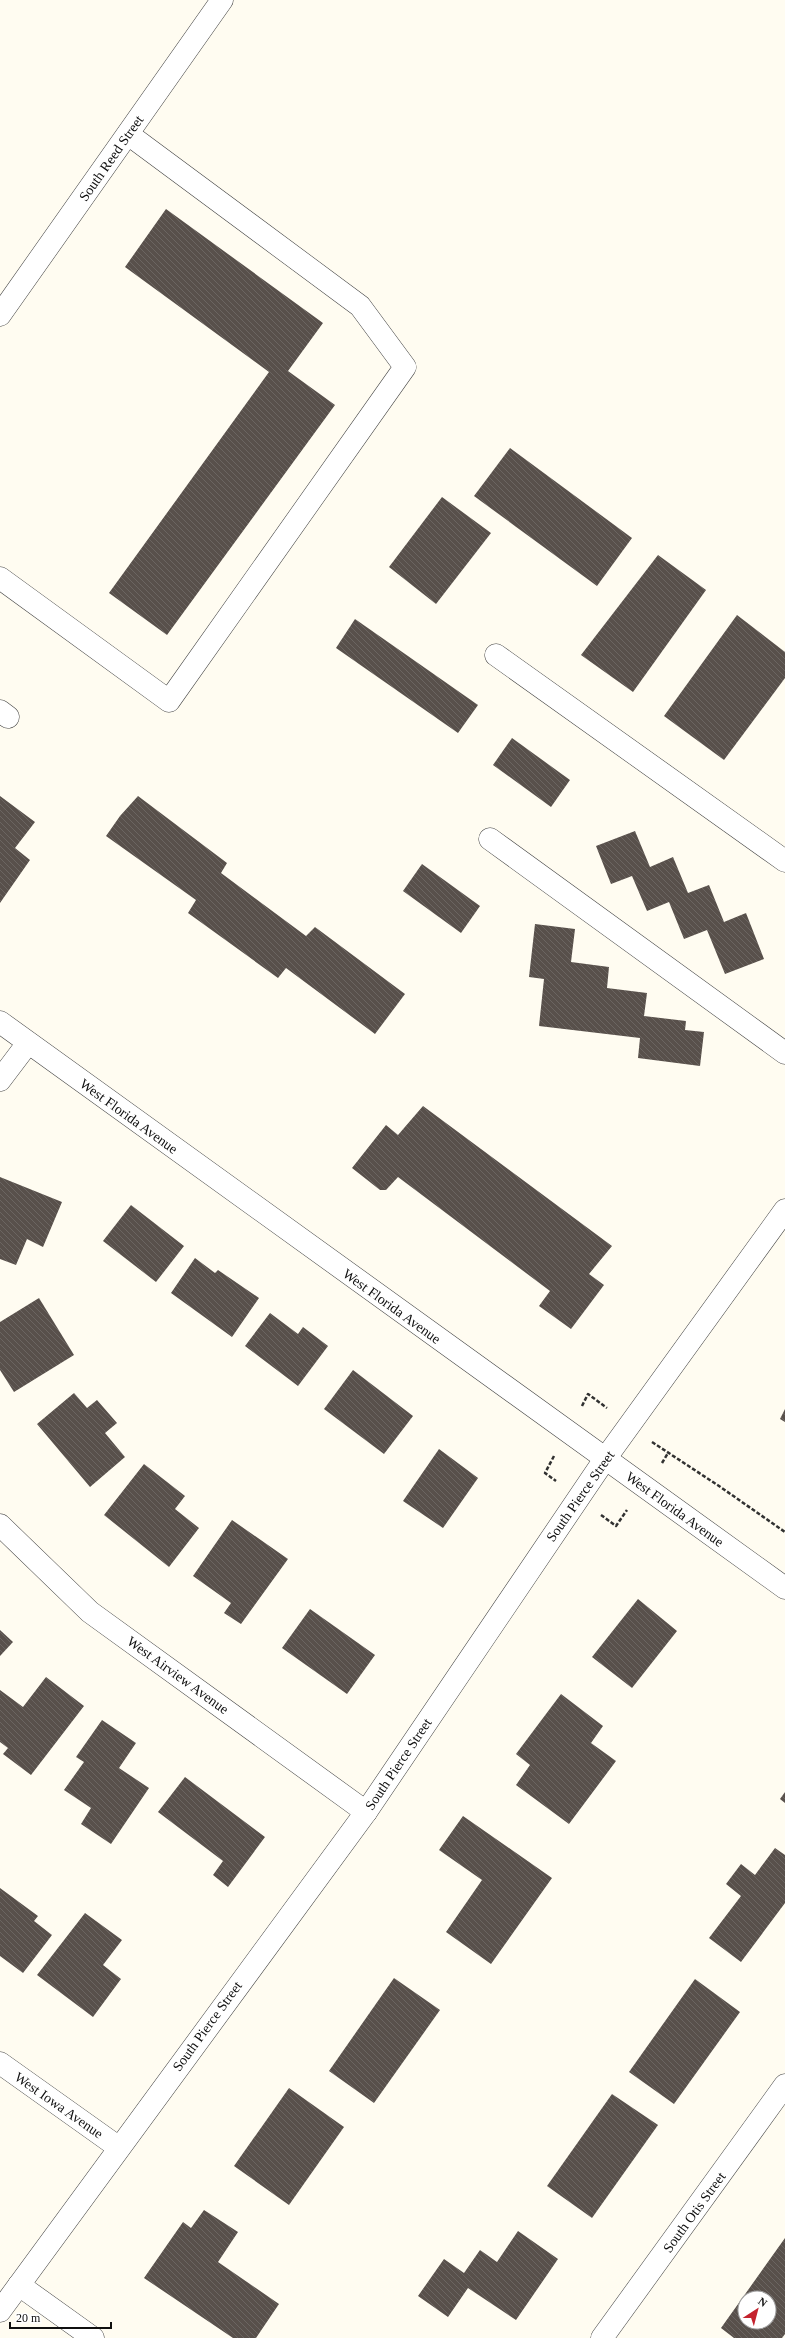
<svg xmlns="http://www.w3.org/2000/svg" width="785" height="2338" font-family="'Times New Roman',serif">
<style>
.building{fill:url(#building-back-hatch);fill-rule:evenodd}
.lines{fill:none;stroke-linecap:round;stroke-linejoin:round}
.minor-casing{stroke:#424242;stroke-width:23}
.path{stroke:#313131;stroke-width:2.5;stroke-dasharray:4 2;stroke-linecap:butt}
.minor{stroke:#fff;stroke-width:22}
.labels{text-anchor:middle;stroke-width:4;stroke-linejoin:round;paint-order:stroke}
.street-label{font-size:14px;fill:#0f0f0f;stroke:#fff}
</style>
<defs>
<pattern id="building-back-hatch" width="6" height="6" patternUnits="userSpaceOnUse"><rect width="6" height="6" fill="#58504b"/><path d="M-1 5l2 2M0 0l6 6M5-1l2 2" fill="none" stroke="#6b6561"/></pattern>
</defs>
<rect width="100%" height="100%" fill="#fffcf1"/>
<g class="building">
<polygon points="166,209 323,323 288,371 335,405 167,635 109,593 269,372 125,267"/>
<polygon points="510,448 632,538 597,586 474,496"/>
<polygon points="442,497 491,533 436,604 389,567"/>
<polygon points="658,555 706,590 633,692 581,655"/>
<polygon points="737,615 785,652 785,678 724,760 664,716"/>
<polygon points="355,619 478,705 458,733 336,648"/>
<polygon points="512,738 570,780 551,807 493,765"/>
<polygon points="0,796 35,822 15,848 30,860 0,903"/>
<polygon points="138,796 227,863 221,873 306,936 315,927 405,994 375,1034 286,968 278,978 188,913 196,900 106,836 120,816"/>
<polygon points="635,831 650,867 673,857 688,893 709,885 724,922 746,913 764,959 725,974 707,930 684,939 669,902 647,911 632,876 611,884 596,846"/>
<polygon points="422,864 480,906 461,933 403,891"/>
<polygon points="535,924 575,929 571,962 609,967 607,988 647,993 644,1016 686,1021 685,1030 704,1032 700,1066 638,1058 640,1038 539,1026 544,979 529,977"/>
<polygon points="423,1106 612,1246 589,1274 604,1285 571,1329 539,1306 550,1291 398,1177 386,1190 380,1190 352,1168 386,1125 398,1135"/>
<polygon points="0,1177 62,1202 43,1247 27,1239 16,1265 0,1259"/>
<polygon points="131,1205 184,1246 156,1282 103,1241"/>
<polygon points="195,1258 215,1273 218,1270 259,1298 232,1337 171,1293"/>
<polygon points="39,1298 74,1355 14,1392 0,1370 0,1322"/>
<polygon points="270,1313 298,1334 303,1327 328,1346 298,1386 245,1346"/>
<polygon points="353,1370 413,1416 384,1454 324,1409"/>
<polygon points="74,1393 87,1408 97,1400 117,1423 105,1433 125,1457 90,1487 37,1424"/>
<polygon points="785,1409 785,1422 780,1419"/>
<polygon points="439,1449 478,1478 443,1528 403,1501"/>
<polygon points="144,1464 185,1496 175,1509 199,1528 169,1567 104,1515"/>
<polygon points="232,1520 288,1559 241,1624 224,1613 231,1603 193,1576"/>
<polygon points="638,1599 677,1631 632,1688 592,1657"/>
<polygon points="310,1609 375,1655 347,1694 282,1648"/>
<polygon points="0,1630 13,1642 0,1656"/>
<polygon points="46,1677 84,1706 31,1775 3,1754 8,1748 0,1742 0,1690 23,1707"/>
<polygon points="561,1694 603,1726 591,1743 616,1761 569,1824 516,1785 530,1765 516,1754"/>
<polygon points="102,1720 136,1743 119,1768 149,1788 111,1844 81,1824 91,1808 64,1790 84,1762 76,1757"/>
<polygon points="185,1777 265,1837 228,1887 213,1875 223,1861 158,1812"/>
<polygon points="785,1792 785,1803 780,1799"/>
<polygon points="463,1816 552,1878 491,1964 446,1932 482,1880 439,1850"/>
<polygon points="775,1848 785,1855 785,1903 741,1962 709,1938 741,1896 726,1884 741,1864 755,1875"/>
<polygon points="0,1888 38,1916 34,1921 52,1935 23,1973 0,1956"/>
<polygon points="85,1913 122,1940 103,1965 121,1979 93,2017 37,1975"/>
<polygon points="394,1978 440,2010 374,2103 329,2071"/>
<polygon points="695,1979 740,2012 674,2104 629,2072"/>
<polygon points="289,2088 344,2127 289,2205 234,2166"/>
<polygon points="612,2094 658,2125 592,2218 547,2186"/>
<polygon points="204,2210 238,2232 218,2262 279,2304 256,2338 233,2338 144,2278 183,2222 191,2228"/>
<polygon points="518,2231 558,2259 516,2320 468,2288 448,2317 418,2296 444,2259 464,2273 480,2250 497,2262"/>
<path d="M 785,2238 L 785,2334 L 782,2338 L 734,2338 L 721,2328 ZM 745,2298 L 769,2298 L 769,2322 L 745,2322 Z"/>
</g>
<g class="lines">
<g class="minor-casing">
<g id="minor">
<polyline points="0,315 222,0"/>
<polyline points="0,578 169,701 405,367 360,306 128,134"/>
<polyline points="496,655 785,861"/>
<polyline points="0,711 8,717"/>
<polyline points="490,839 785,1053"/>
<polyline points="0,1022 785,1588"/>
<polyline points="0,1080 28,1043"/>
<polyline points="0,1525 90,1612 366,1812"/>
<polyline points="0,2063 118,2147"/>
<polyline points="19,2285 93,2338"/>
<polyline points="0,2311 366,1812 605,1459 785,1210"/>
<polyline points="602,2338 785,2085"/>
</g>
</g>
<g class="path">
<polyline points="582,1406 588,1394 607,1408"/>
<polyline points="652,1442 719,1486 785,1532"/>
<polyline points="554,1456 545,1473 556,1481"/>
<polyline points="662,1463 668,1453"/>
<polyline points="601,1515 616,1526 627,1510"/>
</g>
<use href="#minor" class="minor"/>
</g>
<g class="labels">
<g class="street-label">
<text transform="translate(111 158) rotate(-55)" y="5">South Reed Street</text>
<text transform="translate(129 1116) rotate(36)" y="5">West Florida Avenue</text>
<text transform="translate(392 1306) rotate(36)" y="5">West Florida Avenue</text>
<text transform="translate(580 1496) rotate(-55)" y="5">South Pierce Street</text>
<text transform="translate(675 1509) rotate(36)" y="5">West Florida Avenue</text>
<text transform="translate(178 1675) rotate(36)" y="5">West Airview Avenue</text>
<text transform="translate(398 1764) rotate(-56)" y="5">South Pierce Street</text>
<text transform="translate(207 2026) rotate(-54)" y="5">South Pierce Street</text>
<text transform="translate(59 2105) rotate(35)" y="5">West Iowa Avenue</text>
<text transform="translate(694 2212) rotate(-54)" y="5">South Otis Street</text>
</g>
</g>
<g transform="translate(757 2310) rotate(36)"><circle r="19" fill="#ffffff" stroke="#9f9f9f"/>
<path d="M0-3L7 15L0 10L-7 15Z" fill="#c4232e"/>
<text y="-6" font-size="11" font-weight="bold" text-anchor="middle" fill="#0f0f0f">N</text>
</g>
<path d="M10 2322v6h101v-6" fill="none" stroke="#0f0f0f" stroke-width="2"/>
<text x="16" y="2322" font-size="12" fill="#0f0f0f" stroke="#ffffff" stroke-width="3" paint-order="stroke">20 m</text>
</svg>
